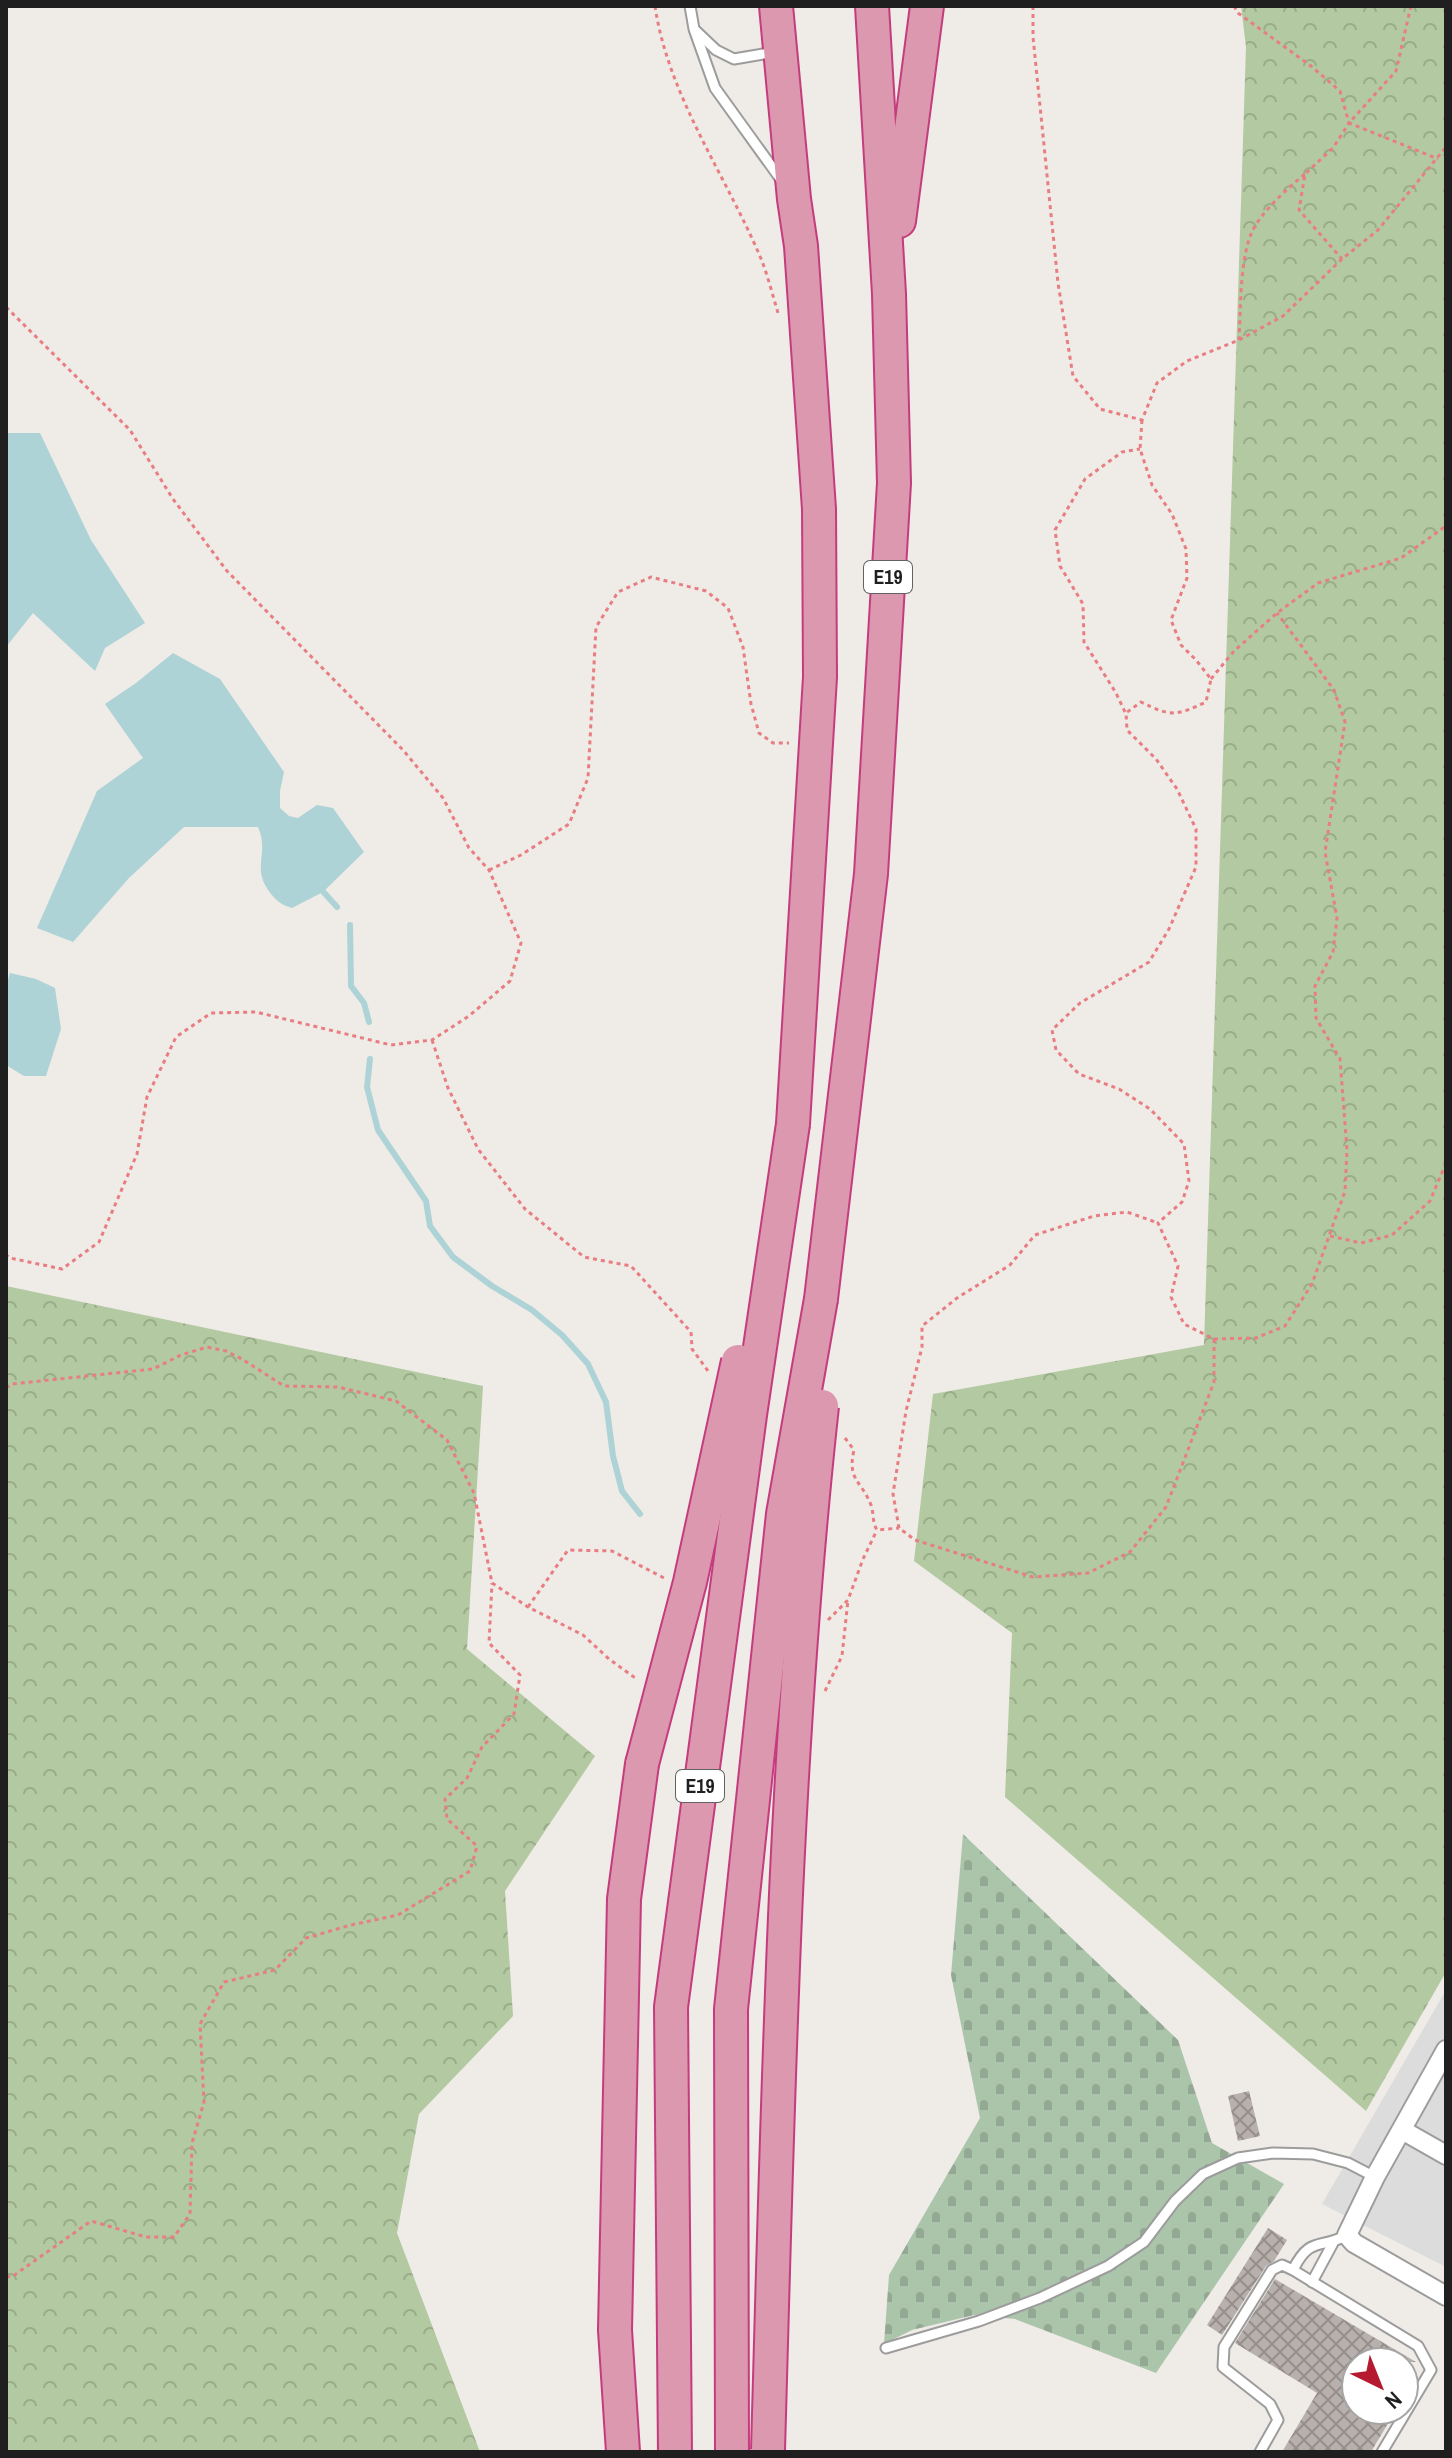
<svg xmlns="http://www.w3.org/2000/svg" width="1452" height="2458" font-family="'Archivo Narrow',sans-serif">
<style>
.residential{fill:#dddcdc}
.forest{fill:url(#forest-crowns)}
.cemetery{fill:url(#cemetery-stones)}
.water{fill:#add3d7}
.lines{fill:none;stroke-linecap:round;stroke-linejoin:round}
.stream{stroke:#add3d7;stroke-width:6}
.building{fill:url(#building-cross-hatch)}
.lane-casing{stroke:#9c9c9c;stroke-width:13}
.street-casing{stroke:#9c9c9c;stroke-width:22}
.highway-casing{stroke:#c53c7e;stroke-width:36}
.path{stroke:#e87e82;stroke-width:3;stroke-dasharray:4 4;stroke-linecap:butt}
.lane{stroke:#fff;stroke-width:9}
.street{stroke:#fff;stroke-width:18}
.highway{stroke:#dc98af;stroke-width:32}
.highway-bridge-casing{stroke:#c53c7e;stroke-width:36;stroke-linecap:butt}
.highway-bridge{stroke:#dc98af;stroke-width:32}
.labels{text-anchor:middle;stroke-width:7;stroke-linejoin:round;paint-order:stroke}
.shield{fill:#fff;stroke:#626262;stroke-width:2}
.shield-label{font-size:20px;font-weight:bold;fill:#1f1f1f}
</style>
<defs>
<pattern id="forest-crowns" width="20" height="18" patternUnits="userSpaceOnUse" patternTransform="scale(2)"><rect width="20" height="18" fill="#b2c9a1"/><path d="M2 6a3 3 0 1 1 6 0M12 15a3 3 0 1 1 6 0" fill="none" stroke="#99ac8a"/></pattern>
<pattern id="cemetery-stones" width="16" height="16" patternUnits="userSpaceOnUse" patternTransform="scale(2)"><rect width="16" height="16" fill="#abc5ab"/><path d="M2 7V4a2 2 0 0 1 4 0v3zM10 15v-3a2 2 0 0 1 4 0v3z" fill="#93a993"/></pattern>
<pattern id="building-cross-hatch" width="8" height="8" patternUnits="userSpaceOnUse" patternTransform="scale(2)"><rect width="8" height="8" fill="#b8b0ad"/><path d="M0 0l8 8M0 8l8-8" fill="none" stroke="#958f8c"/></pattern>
</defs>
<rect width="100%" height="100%" fill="#efebe7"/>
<polygon class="residential" points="1446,1990 1446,2267 1322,2204"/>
<g class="forest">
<polygon points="1241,6 1446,6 1446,1972 1366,2111 1005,1797 1012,1633 914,1561 933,1394 1204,1345 1246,47"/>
<polygon points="6,1286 483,1386 467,1649 595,1756 505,1891 513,2016 419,2114 397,2233 480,2452 6,2452"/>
</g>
<polygon class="cemetery" points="963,1834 1178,2040 1212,2143 1284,2184 1156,2373 1015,2319 974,2315 912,2330 884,2344 889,2275 980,2118 951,1975"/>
<g class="water">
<polygon points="6,433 40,433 91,540 145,623 105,648 95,671 33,613 6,647"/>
<path d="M 173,653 L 220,679 L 284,772 L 280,791 L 280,808 L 289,816 L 298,818 L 317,805 L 333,808 L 364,852 L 323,892 L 292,908 C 282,905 278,902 271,894 C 250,868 270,854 258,827 L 184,827 L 129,878 L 73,942 L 37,928 L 97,791 L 143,758 L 105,704 L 136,683 Z"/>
<polygon points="10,973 36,979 55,988 61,1029 46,1076 24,1076 6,1065 6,987"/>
</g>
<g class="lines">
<g class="stream">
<polyline points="318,886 337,907"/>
<polyline points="350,925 351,986 364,1003 369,1022"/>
<polyline points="370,1059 367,1087 378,1130 426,1201 430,1226 453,1257 492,1286 532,1310 562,1335 588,1364 606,1402 613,1456 622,1491 640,1514"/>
</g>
</g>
<g class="building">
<polygon points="1249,2091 1260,2136 1238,2141 1228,2096"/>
<polygon points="1268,2228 1287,2240 1274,2261 1266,2266 1222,2335 1207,2325"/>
<polygon points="1275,2279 1416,2362 1356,2362 1356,2410 1396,2410 1371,2452 1282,2452 1317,2393 1235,2343"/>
</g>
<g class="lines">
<g class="lane-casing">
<g id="lane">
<polyline points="690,6 694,29 715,88 782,181"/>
<polyline points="696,31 716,50 734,59 775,52"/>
<path d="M 1293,2270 C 1310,2235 1321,2250 1347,2235"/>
<polyline points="1312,2282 1333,2243"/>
<polyline points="886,2348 979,2321 1040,2298 1108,2266 1144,2242 1175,2201 1203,2174 1238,2158 1273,2153 1313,2154 1348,2163 1375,2177"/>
<polyline points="1260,2452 1278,2420 1270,2404 1223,2367 1224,2347 1272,2270 1282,2265 1293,2270 1418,2346 1431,2370 1382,2452"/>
</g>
</g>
<g class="street-casing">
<g id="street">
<polyline points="1446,2050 1375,2177 1347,2235 1354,2243 1446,2296"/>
<polyline points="1402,2130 1446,2155"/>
</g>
</g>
<g class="highway-casing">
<g id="highway">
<polyline points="776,6 794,199 801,246 819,509 820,677 793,1124"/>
<polyline points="899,221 927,6"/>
<polyline points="821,1299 871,874 894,483 889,294 872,6"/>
<polyline points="623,2452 615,2330 624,1899 642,1764"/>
</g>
</g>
<g class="path">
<path d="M 655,6 C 668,96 727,177 762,261 C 768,277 773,296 778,313"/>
<polyline points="1033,6 1033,37 1058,283 1073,376 1100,409 1142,420 1157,383 1187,361 1239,340 1283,316 1342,259 1378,230 1446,147"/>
<polyline points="1234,6 1238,13 1311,66 1340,91 1349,123 1333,148 1305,174 1299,210 1342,259"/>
<polyline points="1411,6 1396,71 1349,123 1438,159"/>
<polyline points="6,307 130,430 173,499 227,571 403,750 443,798 469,848 489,870 521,943 510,981 469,1016 432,1040 391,1045 256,1012 211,1013 176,1037 147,1097 137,1154 99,1242 62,1269 10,1258 6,1255"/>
<path d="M 1239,340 C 1241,308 1239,248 1257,223 C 1270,204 1288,188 1305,174"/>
<path d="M 1142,420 L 1140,449 L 1152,485 L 1172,514 L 1186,549 L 1187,578 L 1171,620 L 1181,645 L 1196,660 L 1211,679 L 1206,702 C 1176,716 1171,717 1141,702 L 1126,713 L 1127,730 L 1156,759 L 1177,789 L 1196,829 L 1196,867 L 1169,929 L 1149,962 L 1080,1003 L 1052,1030 L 1056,1050 L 1079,1074 L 1119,1089 L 1150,1109 L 1184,1144 L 1189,1181 L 1182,1202 L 1158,1223 L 1178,1266 L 1171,1297 L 1184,1324 L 1214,1339 L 1214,1382 L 1166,1507 L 1130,1552 L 1088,1573 L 1033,1577 L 915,1540 L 899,1528 L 893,1494 L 906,1411 L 922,1347 L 922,1326 L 957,1298 L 1010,1265 L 1035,1235 L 1094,1216 L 1127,1212 L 1158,1223"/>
<polyline points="1211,679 1234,651 1277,613 1318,583 1401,558 1446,526"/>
<polyline points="1125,712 1116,693 1084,642 1083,604 1060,566 1055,530 1085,479 1122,452 1140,449"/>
<polyline points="489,870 521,855 569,824 588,778 596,627 618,592 651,577 706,591 728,608 743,647 751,704 759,733 773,743 789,743"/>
<polyline points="432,1040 448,1088 478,1149 525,1209 584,1257 631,1266 691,1332 692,1349 708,1371"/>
<polyline points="1330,1236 1361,1243 1392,1235 1430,1201 1446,1163"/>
<polyline points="1214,1339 1256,1338 1285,1326 1312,1284 1345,1191 1347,1150 1340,1059 1316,1018 1315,986 1333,952 1337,918 1325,852 1345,722 1334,690 1277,613"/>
<polyline points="6,1388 12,1384 153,1369 181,1355 207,1347 226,1351 242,1359 284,1386 338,1387 396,1401 447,1440 474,1493 492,1583 528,1607 583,1635 609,1659 638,1680"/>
<path d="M 845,1438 L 854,1450 C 847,1480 861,1480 871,1505 C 874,1513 872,1522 877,1530 L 899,1528"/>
<polyline points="528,1607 568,1550 612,1551 666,1579"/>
<polyline points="828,1620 848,1600 863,1559 877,1530"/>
<polyline points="825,1691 842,1656 848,1600"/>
<polyline points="6,2277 13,2276 91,2221 146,2237 174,2237 190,2214 192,2143 204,2102 200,2024 224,1982 275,1970 306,1938 351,1925 398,1915 470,1871 477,1846 447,1819 445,1799 467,1778 482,1747 514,1714 520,1675 489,1643 492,1583"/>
</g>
<use href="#lane" class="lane"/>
<use href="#street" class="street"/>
<use href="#highway" class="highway"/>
<g class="highway-bridge-casing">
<g id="highway-bridge">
<polyline points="642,1764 690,1582 738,1361"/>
<path d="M 768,2450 C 778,2102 784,1753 822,1406"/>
<polyline points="675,2452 671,2007 750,1415 793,1124"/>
<polyline points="732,2452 731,2009 783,1514 821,1299"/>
</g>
</g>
<use href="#highway-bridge" class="highway-bridge"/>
</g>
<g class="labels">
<g class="shield">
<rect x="864" y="561" width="48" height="32" rx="6"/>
<rect x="676" y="1770" width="48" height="32" rx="6"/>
</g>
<g class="shield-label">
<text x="888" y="584">E19</text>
<text x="700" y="1793">E19</text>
</g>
</g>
<rect width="1452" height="2458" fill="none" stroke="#1f1f1f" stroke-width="16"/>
<g transform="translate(1380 2386) rotate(137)"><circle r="38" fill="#ffffff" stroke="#a5a5a5" stroke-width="2"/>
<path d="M0-6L14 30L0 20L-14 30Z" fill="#b51a30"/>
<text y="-12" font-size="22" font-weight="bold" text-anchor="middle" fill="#1f1f1f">N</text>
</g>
</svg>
